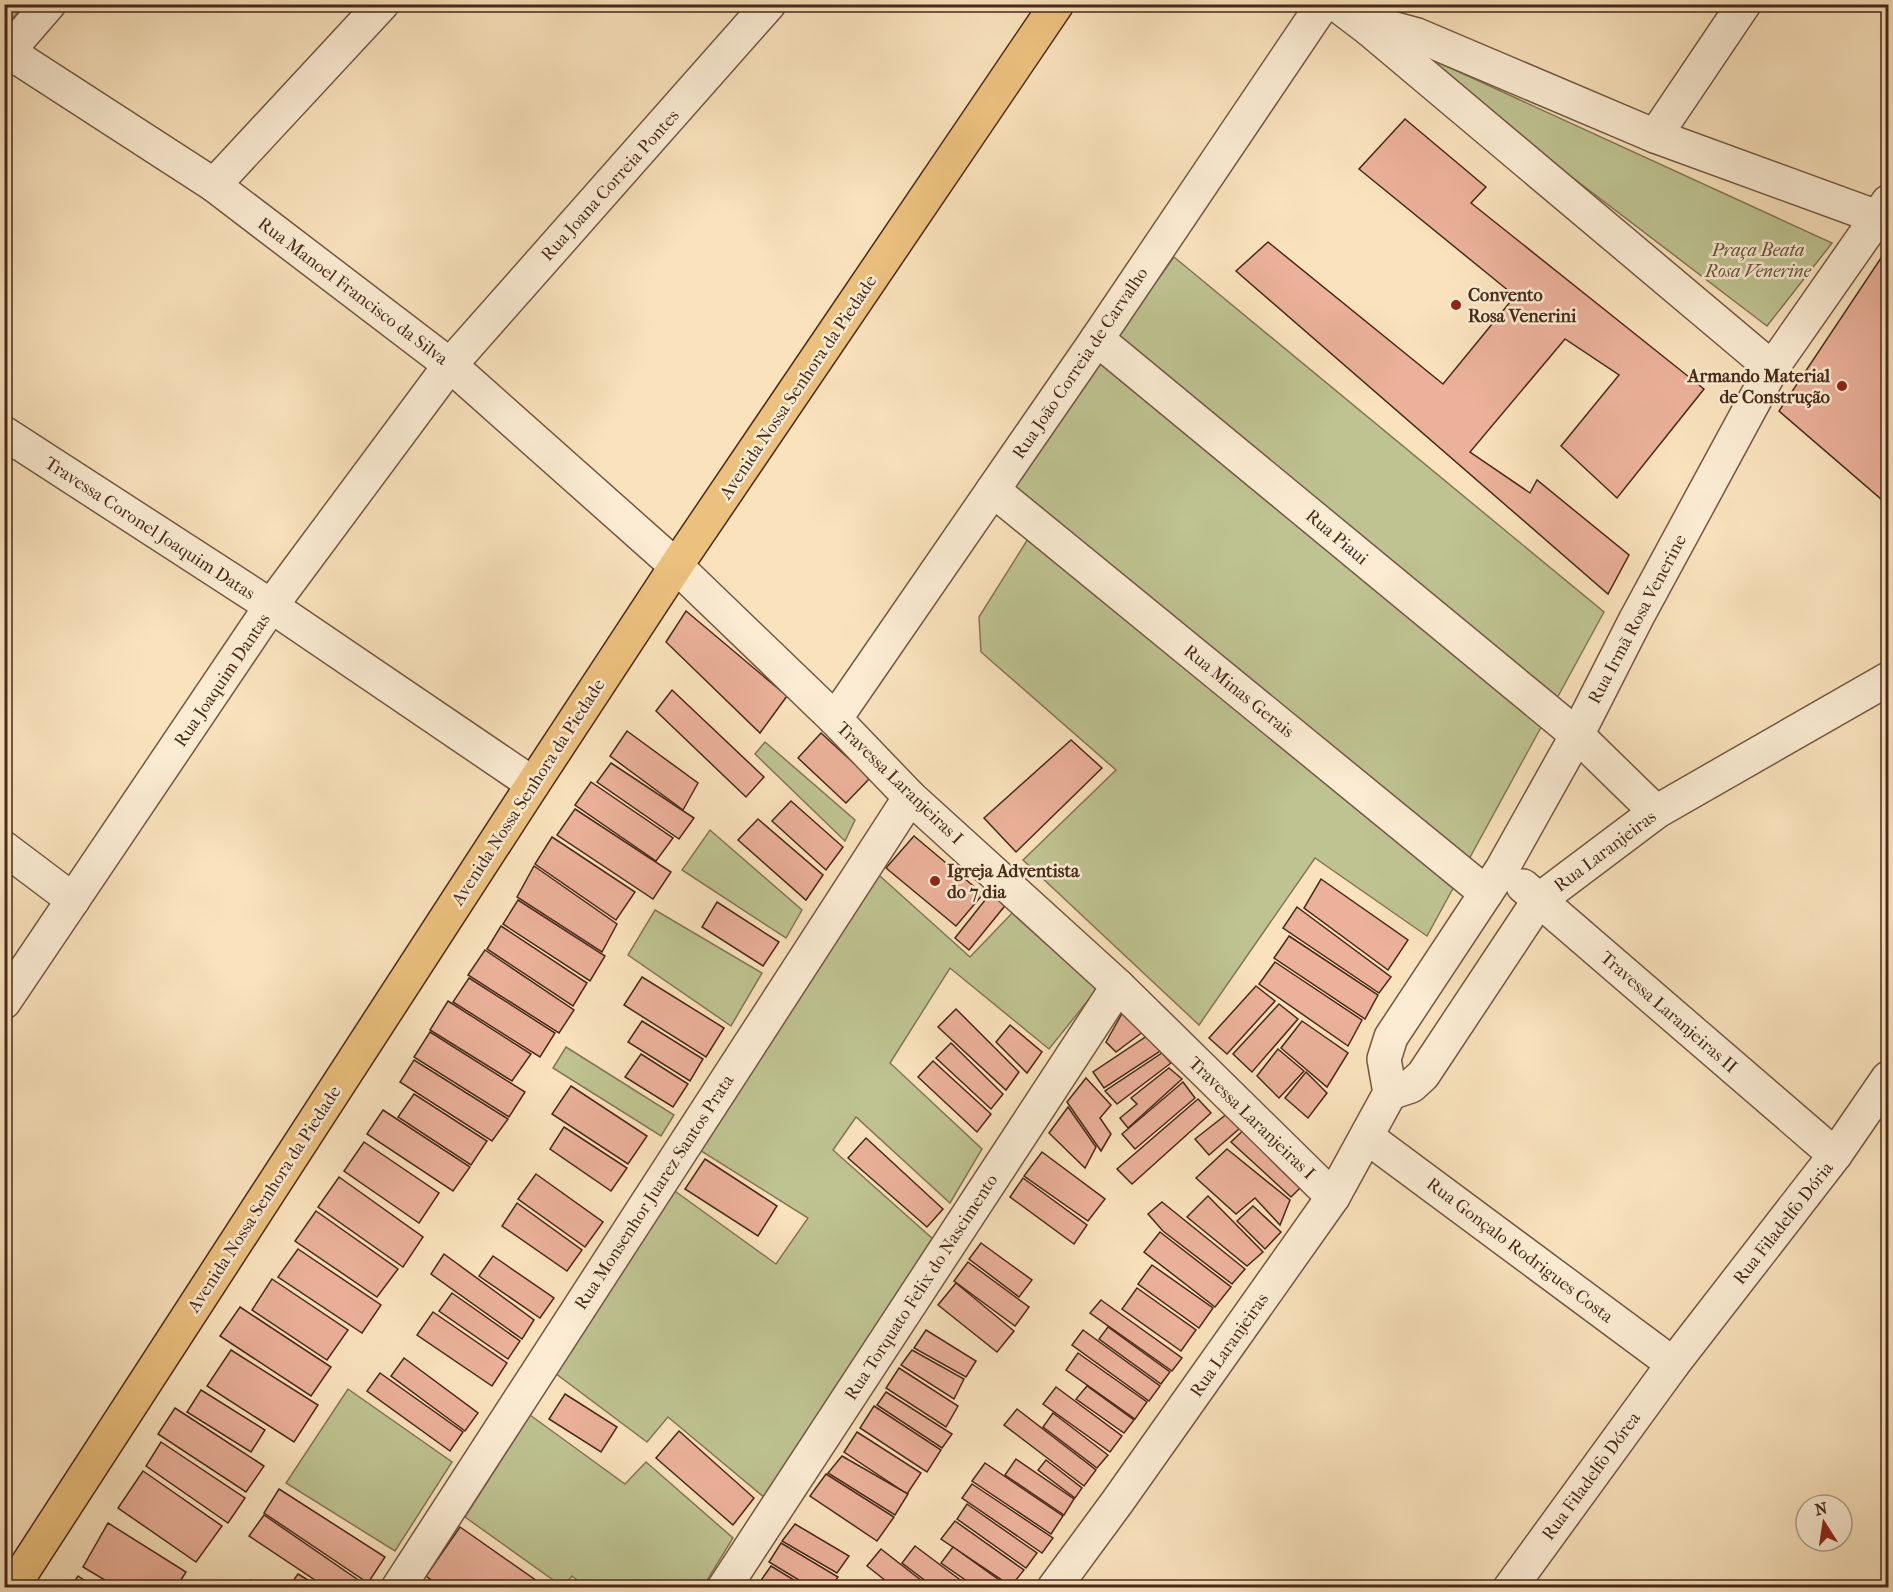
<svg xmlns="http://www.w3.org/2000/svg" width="1893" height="1592" font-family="'IM FELL French Canon',serif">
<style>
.green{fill:#bec391;stroke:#837655;stroke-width:1.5}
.building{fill:#ebb19a;stroke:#482919;stroke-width:1.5}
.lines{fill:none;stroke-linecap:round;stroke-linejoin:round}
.minor-casing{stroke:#745742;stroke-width:36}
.major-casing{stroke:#482919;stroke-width:36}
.minor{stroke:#fbecd3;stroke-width:33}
.major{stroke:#ecc17e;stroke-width:33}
.poi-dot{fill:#8f2418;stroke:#fbecd3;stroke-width:2}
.labels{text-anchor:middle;stroke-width:5;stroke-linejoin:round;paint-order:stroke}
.street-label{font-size:18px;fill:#482919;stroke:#fbecd3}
.park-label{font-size:18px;font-style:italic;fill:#665037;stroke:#fbecd3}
.poi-label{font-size:18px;font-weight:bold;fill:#482919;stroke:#fbecd3;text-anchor:start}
</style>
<rect width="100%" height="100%" fill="#f9e2bc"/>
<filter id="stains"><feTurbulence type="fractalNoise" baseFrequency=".00333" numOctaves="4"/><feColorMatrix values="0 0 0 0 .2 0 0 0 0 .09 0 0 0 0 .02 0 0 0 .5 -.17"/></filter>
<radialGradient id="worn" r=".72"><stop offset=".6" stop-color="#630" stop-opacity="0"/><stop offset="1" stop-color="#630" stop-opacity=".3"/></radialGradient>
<g class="green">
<polygon points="5,4 25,5 5,26 4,5"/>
<polygon points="1396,43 1832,243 1767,326"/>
<polygon points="1174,257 1604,612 1427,936 1315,858 1199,1025 1023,860 1116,770 981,652 979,617 1043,515 1007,489"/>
<polygon points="765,742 855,820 845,841 755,754"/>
<polygon points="710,830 802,910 786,938 682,870"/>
<polygon points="871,868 970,957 1017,908 1102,983 1049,1049 950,968 890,1063 982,1149 950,1203 856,1117 833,1150 934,1240 765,1498 668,1417 647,1442 555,1373 672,1189 776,1264 808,1218 698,1149"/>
<polygon points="655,910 762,973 731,1026 628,955"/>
<polygon points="566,1047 674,1115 661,1136 553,1068"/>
<polygon points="348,1389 452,1462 395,1551 286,1483"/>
<polygon points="530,1415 625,1484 646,1462 733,1538 703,1587 586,1587 572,1576 563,1587 465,1517"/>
</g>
<g class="building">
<polygon points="1405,119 1486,187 1471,203 1704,389 1617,498 1561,446 1619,375 1565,339 1470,452 1530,493 1537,480 1629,555 1608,594 1236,271 1268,242 1443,384 1515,296 1359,169"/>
<polygon points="1887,249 1888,250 1888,505 1779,411"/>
<polygon points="686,611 787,696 760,733 666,642"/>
<polygon points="672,690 764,777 746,797 656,711"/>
<polygon points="627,731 698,783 683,810 610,756"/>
<polygon points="821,733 870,778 846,803 798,758"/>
<polygon points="1071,740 1102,768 1016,852 984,818"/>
<polygon points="611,763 694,818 679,839 597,782"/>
<polygon points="591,782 673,838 656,861 575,805"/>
<polygon points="791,801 843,847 826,870 772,821"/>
<polygon points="575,809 671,872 653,899 557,835"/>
<polygon points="758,819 823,875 806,900 738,840"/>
<polygon points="914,836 983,894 956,926 886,868"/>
<polygon points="552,837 635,892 616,920 535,864"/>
<polygon points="534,866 617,924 602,952 517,897"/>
<polygon points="1321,879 1408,940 1388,970 1304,908"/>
<polygon points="993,890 1008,902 969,950 955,938"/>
<polygon points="518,900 605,956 590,981 503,924"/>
<polygon points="717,902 779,942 763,966 702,927"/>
<polygon points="1297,907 1391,977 1379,993 1283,928"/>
<polygon points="501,926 587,983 573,1006 487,949"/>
<polygon points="1289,936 1378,995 1365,1019 1274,958"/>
<polygon points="485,950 574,1010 559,1033 468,975"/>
<polygon points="1275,962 1362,1020 1348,1046 1259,984"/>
<polygon points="642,977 724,1028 706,1057 624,1005"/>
<polygon points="469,978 555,1033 540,1057 453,1002"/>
<polygon points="1256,986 1275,1001 1227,1054 1209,1038"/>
<polygon points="448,1001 531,1054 512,1081 430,1030"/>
<polygon points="1279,1004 1298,1019 1252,1072 1233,1054"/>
<polygon points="956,1009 1019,1072 1006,1090 938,1027"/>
<polygon points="1124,1010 1144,1031 1116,1052 1106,1042"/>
<polygon points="642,1021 703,1059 690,1081 628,1042"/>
<polygon points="1302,1021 1348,1053 1327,1087 1281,1048"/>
<polygon points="1010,1025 1042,1052 1027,1073 996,1042"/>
<polygon points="430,1032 525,1092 509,1117 414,1057"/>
<polygon points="1147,1036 1162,1050 1104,1088 1093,1072"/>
<polygon points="951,1043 1003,1094 991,1109 936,1058"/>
<polygon points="1278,1049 1304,1071 1279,1098 1257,1076"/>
<polygon points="1162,1053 1171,1063 1117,1104 1105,1091"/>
<polygon points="641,1054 688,1084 673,1107 625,1077"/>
<polygon points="414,1060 508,1119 492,1141 400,1082"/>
<polygon points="933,1061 991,1114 977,1132 918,1077"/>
<polygon points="1169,1068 1182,1079 1128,1128 1120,1118 1137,1104 1131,1098"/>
<polygon points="1306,1072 1327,1093 1308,1118 1285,1098"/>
<polygon points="1086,1078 1111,1105 1100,1118 1111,1134 1101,1151 1067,1102"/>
<polygon points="1183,1082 1195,1098 1135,1149 1122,1134"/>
<polygon points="571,1086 647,1136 628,1164 552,1114"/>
<polygon points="414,1094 487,1141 471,1165 398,1117"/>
<polygon points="1198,1099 1211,1113 1132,1184 1117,1169"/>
<polygon points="1068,1107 1096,1147 1085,1168 1049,1133"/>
<polygon points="383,1110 470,1167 453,1191 367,1134"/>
<polygon points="1232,1110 1247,1122 1209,1155 1195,1139"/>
<polygon points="1252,1122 1309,1179 1291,1197 1231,1142"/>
<polygon points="564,1127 627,1168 611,1191 550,1149"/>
<polygon points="866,1138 943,1209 927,1227 848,1158"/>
<polygon points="364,1142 439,1193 419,1223 344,1171"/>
<polygon points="1227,1149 1290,1200 1280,1225 1255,1198 1236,1214 1196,1178"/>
<polygon points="1042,1152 1105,1199 1088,1221 1024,1176"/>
<polygon points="705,1159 777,1206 758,1236 685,1189"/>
<polygon points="536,1174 603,1222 585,1247 518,1199"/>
<polygon points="339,1177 423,1237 403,1267 318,1207"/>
<polygon points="1023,1178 1087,1225 1074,1244 1010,1197"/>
<polygon points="1208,1196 1263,1252 1247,1266 1187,1217"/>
<polygon points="1162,1202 1245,1269 1232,1284 1163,1231 1148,1214"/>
<polygon points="517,1203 582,1250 567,1271 502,1226"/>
<polygon points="1253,1206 1281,1232 1265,1249 1237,1221"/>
<polygon points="316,1211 398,1269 377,1297 295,1241"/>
<polygon points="1160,1232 1231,1287 1215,1307 1144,1252"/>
<polygon points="981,1243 1032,1280 1019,1297 969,1259"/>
<polygon points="298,1249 381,1305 362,1333 278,1277"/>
<polygon points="444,1254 534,1320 522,1339 431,1274"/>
<polygon points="493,1256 554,1298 540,1318 479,1276"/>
<polygon points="968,1262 1029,1307 1015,1326 954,1281"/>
<polygon points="1152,1265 1213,1308 1199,1328 1138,1284"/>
<polygon points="272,1279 348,1330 327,1360 252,1310"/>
<polygon points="956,1283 1014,1331 997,1352 938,1305"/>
<polygon points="1137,1288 1196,1330 1181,1351 1122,1309"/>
<polygon points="452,1293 520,1341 508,1359 439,1311"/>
<polygon points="1101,1300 1182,1358 1172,1371 1090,1313"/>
<polygon points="240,1307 331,1367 311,1396 220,1336"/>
<polygon points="433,1312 507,1363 492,1386 417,1335"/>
<polygon points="1108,1327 1170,1372 1161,1384 1099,1339"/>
<polygon points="926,1330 976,1361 966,1377 914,1348"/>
<polygon points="1083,1330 1160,1386 1149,1401 1072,1345"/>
<polygon points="231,1350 318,1405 294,1442 207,1386"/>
<polygon points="912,1350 964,1379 954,1399 901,1365"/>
<polygon points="1078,1353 1147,1402 1135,1419 1066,1370"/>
<polygon points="404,1358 478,1413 465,1431 391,1376"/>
<polygon points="899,1368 958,1406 946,1427 886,1388"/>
<polygon points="380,1373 463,1432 450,1451 367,1391"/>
<polygon points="1087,1386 1134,1420 1124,1433 1076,1399"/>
<polygon points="1056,1387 1122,1436 1110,1452 1043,1404"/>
<polygon points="201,1390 265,1430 251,1452 187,1412"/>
<polygon points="886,1392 952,1434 942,1448 877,1405"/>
<polygon points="565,1394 617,1427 601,1452 549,1419"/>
<polygon points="874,1406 941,1450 927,1472 860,1428"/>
<polygon points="175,1408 264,1466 246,1492 158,1434"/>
<polygon points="1017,1409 1096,1470 1084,1486 1004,1425"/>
<polygon points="1053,1413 1108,1455 1097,1468 1043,1427"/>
<polygon points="679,1431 754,1498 733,1525 656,1458"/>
<polygon points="857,1432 921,1473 907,1494 844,1452"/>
<polygon points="161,1442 245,1498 228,1523 146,1466"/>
<polygon points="842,1456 908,1494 895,1515 828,1473"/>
<polygon points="1016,1459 1074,1499 1064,1515 1005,1475"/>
<polygon points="1046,1460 1082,1488 1075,1498 1038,1470"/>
<polygon points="985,1463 1063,1516 1051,1534 972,1481"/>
<polygon points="143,1471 222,1526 196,1562 118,1508"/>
<polygon points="826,1474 894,1517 877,1541 810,1496"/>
<polygon points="972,1484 1053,1538 1042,1553 962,1498"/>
<polygon points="279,1489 385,1557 368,1583 264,1513"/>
<polygon points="967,1504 1037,1553 1026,1568 957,1519"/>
<polygon points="264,1515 364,1584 362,1588 327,1588 249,1536"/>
<polygon points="955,1521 1024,1570 1011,1586 941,1539"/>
<polygon points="108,1523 186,1572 176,1588 118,1588 83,1567"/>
<polygon points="795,1524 849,1556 837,1573 782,1541"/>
<polygon points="460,1527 547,1588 442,1588 426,1576"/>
<polygon points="781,1543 838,1577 830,1588 812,1588 769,1562"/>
<polygon points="915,1546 971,1588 935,1588 902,1563"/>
<polygon points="953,1547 1009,1587 1009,1588 977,1588 941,1563"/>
<polygon points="881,1549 931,1588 895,1588 867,1566"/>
<polygon points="771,1566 807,1588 758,1588 757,1586"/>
<polygon points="298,1574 321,1588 288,1588"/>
<polygon points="78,1576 96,1588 70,1588"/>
<polygon points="251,1580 263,1588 245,1588"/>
</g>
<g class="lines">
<g class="minor-casing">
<g id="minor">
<polyline points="1336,4 1369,29 1772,368 1888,202"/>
<polyline points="1369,29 1391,28 1417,35 1655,136 1888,221"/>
<polyline points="4,49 214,185 450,365 676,566 835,719 910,797 1118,986 1333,1197"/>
<polyline points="4,56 49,4"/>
<polyline points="1655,136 1744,4"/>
<polyline points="214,185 382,4"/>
<polyline points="1097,339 1577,735 1656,812"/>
<polyline points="4,433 271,606 533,784"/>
<polyline points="993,490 1486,893"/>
<polyline points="835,719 1097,339 1323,4"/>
<polyline points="4,848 73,900"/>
<polyline points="1523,886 1835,1155"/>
<polyline points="4,1002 271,606 450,365 769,4"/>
<polyline points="1390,1093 1411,1086 1423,1075 1539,900 1656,812 1888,679"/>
<polyline points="1367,1137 1673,1364"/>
<polyline points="398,1588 910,797"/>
<polyline points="724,1588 1118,986"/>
<polyline points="1054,1588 1118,1501 1333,1197 1390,1093 1384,1059 1391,1037 1502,869 1577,735 1636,619 1772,368"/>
<polyline points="1510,1588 1673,1364 1835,1155 1888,1078"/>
</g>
</g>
<g class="major-casing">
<polyline id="major" points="12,1588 533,784 676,566 1057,4"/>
</g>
<use href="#minor" class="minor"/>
<use href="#major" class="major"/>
</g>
<g class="poi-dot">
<circle cx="1456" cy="305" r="6"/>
<circle cx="1842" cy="386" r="6"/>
<circle cx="935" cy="881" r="6"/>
</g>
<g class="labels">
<g class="street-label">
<text transform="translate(610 185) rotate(-48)" y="6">Rua Joana Correia Pontes</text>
<text transform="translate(353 291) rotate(37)" y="6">Rua Manoel Francisco da Silva</text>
<text transform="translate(1080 363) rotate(-56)" y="6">Rua João Correia de Carvalho</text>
<text transform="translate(798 387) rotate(-56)" y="6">Avenida Nossa Senhora da Piedade</text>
<text transform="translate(150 528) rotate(33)" y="6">Travessa Coronel Joaquim Datas</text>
<text transform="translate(1337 537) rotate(40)" y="6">Rua Piaui</text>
<text transform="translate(1637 619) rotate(-62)" y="6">Rua Irmã Rosa Venerine</text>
<text transform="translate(222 680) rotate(-56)" y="6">Rua Joaquim Dantas</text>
<text transform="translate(1239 691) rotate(39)" y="6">Rua Minas Gerais</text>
<text transform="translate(900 783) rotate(44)" y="6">Travessa Laranjeiras I</text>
<text transform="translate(528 792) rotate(-57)" y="6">Avenida Nossa Senhora da Piedade</text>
<text transform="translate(1605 851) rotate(-37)" y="6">Rua Laranjeiras</text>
<text transform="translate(1669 1012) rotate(41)" y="6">Travessa Laranjeiras II</text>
<text transform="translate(1252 1118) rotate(44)" y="6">Travessa Laranjeiras I</text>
<text transform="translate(654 1192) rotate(-57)" y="6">Rua Monsenhor Juarez Santos Prata</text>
<text transform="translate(264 1199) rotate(-57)" y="6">Avenida Nossa Senhora da Piedade</text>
<text transform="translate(1783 1223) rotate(-52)" y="6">Rua Filadelfo Dória</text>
<text transform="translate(1520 1250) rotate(37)" y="6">Rua Gonçalo Rodrigues Costa</text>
<text transform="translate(921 1287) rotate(-57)" y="6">Rua Torquato Felix do Nascimento</text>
<text transform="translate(1229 1345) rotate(-55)" y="6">Rua Laranjeiras</text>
<text transform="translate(1591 1476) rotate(-54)" y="6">Rua Filadelfo Dórea</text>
</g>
<g class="park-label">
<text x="1758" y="256">Praça Beata<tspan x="1758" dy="21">Rosa Venerine</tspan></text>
</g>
<g class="poi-label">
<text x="1468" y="301">Convento<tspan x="1468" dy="21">Rosa Venerini</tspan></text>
<text x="1830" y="382" text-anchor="end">Armando Material<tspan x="1830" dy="21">de Construção</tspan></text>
<text x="947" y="877">Igreja Adventista<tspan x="947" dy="21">do 7 dia</tspan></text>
</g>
</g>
<rect width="1893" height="1592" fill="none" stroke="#f9e2bc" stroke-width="24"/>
<rect x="6" y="6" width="1881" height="1580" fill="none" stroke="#482919" stroke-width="3"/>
<rect x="12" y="12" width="1869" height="1568" fill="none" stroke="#482919" stroke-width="1.5"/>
<g transform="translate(1824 1523) rotate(348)"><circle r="28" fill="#fbecd3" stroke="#b39e89" stroke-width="1.5"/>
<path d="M0-4.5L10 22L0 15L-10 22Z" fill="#8f2418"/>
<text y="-9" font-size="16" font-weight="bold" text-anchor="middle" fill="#482919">N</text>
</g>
<rect width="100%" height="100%" filter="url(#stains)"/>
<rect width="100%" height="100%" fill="url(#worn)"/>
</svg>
